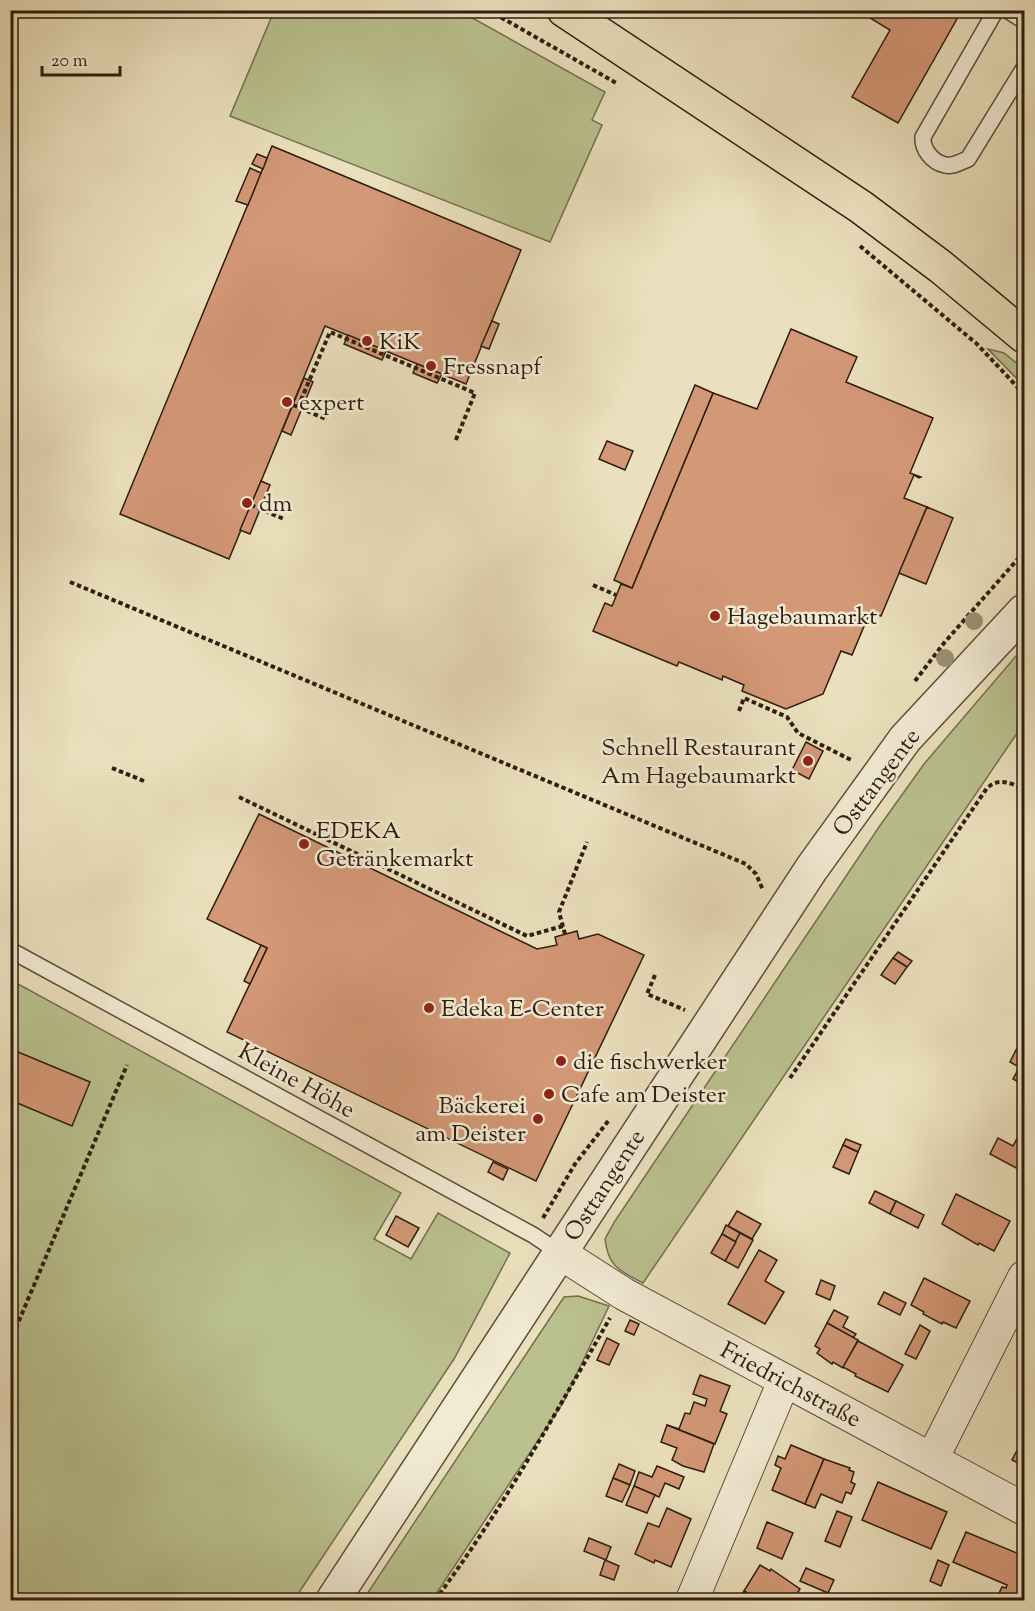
<svg xmlns="http://www.w3.org/2000/svg" width="1035" height="1611" font-family="'Sorts Mill Goudy',serif">
<style>
.green{fill:#bac18f;stroke:#746f4e;stroke-width:1.5}
.building{fill:#d39876;stroke:#2d1d0e;stroke-width:1.5}
.lines{fill:none;stroke-linecap:round;stroke-linejoin:round}
.service-casing{stroke:#5c4e3a;stroke-width:18}
.minor-casing{stroke:#5c4e3a;stroke-width:34}
.tertiary-casing{stroke:#5c4e3a;stroke-width:36}
.trunk-casing{stroke:#2d1d0e;stroke-width:36}
.path{stroke:#2d1d0e;stroke-width:4;stroke-dasharray:4.5 3;stroke-linecap:butt}
.service{stroke:#f2ebd4;stroke-width:15}
.minor{stroke:#f2ebd4;stroke-width:32}
.tertiary{stroke:#f2ebd4;stroke-width:33}
.trunk{stroke:#ebe0bd;stroke-width:33}
.tree{fill:#9a9072}
.poi-dot{fill:#8f2418;stroke:#f2ebd4;stroke-width:2}
.labels{text-anchor:middle;stroke-width:5;stroke-linejoin:round;paint-order:stroke}
.poi-label{font-size:24px;fill:#2d1d0e;stroke:#f2ebd4;text-anchor:start}
.street-label{font-size:24px;fill:#2d1d0e;stroke:#f2ebd4}
</style>
<rect width="100%" height="100%" fill="#ebe0bd"/>
<filter id="stains"><feTurbulence type="fractalNoise" baseFrequency=".00333" numOctaves="4"/><feColorMatrix values="0 0 0 0 .2 0 0 0 0 .09 0 0 0 0 .02 0 0 0 .5 -.17"/></filter>
<radialGradient id="worn" r=".72"><stop offset=".6" stop-color="#630" stop-opacity="0"/><stop offset="1" stop-color="#630" stop-opacity=".3"/></radialGradient>
<g class="green">
<polygon points="274,11 460,11 605,92 592,120 602,125 550,242 230,116"/>
<polygon points="988,349 1004,353 1024,369 1024,386"/>
<path d="M 1016,656 L 1024,657 L 1024,723 L 643,1283 C 620,1271 608,1267 605,1239 L 615,1221 L 879,827 L 924,764 Z"/>
<polygon points="18,984 401,1193 374,1239 411,1259 438,1213 510,1253 454,1359 294,1600 11,1600 10,1003"/>
<polygon points="578,1296 609,1306 563,1403 432,1600 363,1600 564,1297"/>
</g>
<g class="building">
<polygon points="857,10 962,10 898,123 852,97 890,30"/>
<polygon points="272,146 521,250 466,384 325,326 229,559 120,514"/>
<polygon points="257,154 267,158 263,169 252,164"/>
<polygon points="250,168 261,173 248,205 236,201"/>
<polygon points="492,321 499,324 489,349 481,346"/>
<polygon points="791,329 857,357 846,382 933,418 910,473 921,477 919,478 914,475 904,498 927,507 881,616 870,612 852,655 841,651 823,694 786,709 742,691 744,685 723,676 722,680 679,662 677,666 593,631 605,603 612,606 621,584 632,588 713,393 757,409"/>
<polygon points="348,335 386,351 382,360 344,344"/>
<polygon points="417,364 442,374 437,383 413,373"/>
<polygon points="304,378 313,382 291,435 282,431"/>
<polygon points="695,385 713,393 632,588 614,580"/>
<polygon points="607,441 633,451 625,470 599,459"/>
<polygon points="261,481 270,485 250,534 240,530"/>
<polygon points="927,507 953,518 926,584 899,573"/>
<polygon points="806,742 823,751 809,779 792,770"/>
<polygon points="259,814 537,949 557,945 555,937 577,931 579,939 598,934 644,955 536,1181 227,1032 267,948 207,919"/>
<polygon points="261,945 267,948 250,984 244,981"/>
<polygon points="898,952 912,961 907,967 893,958"/>
<polygon points="893,958 907,967 895,984 881,975"/>
<polygon points="1017,1048 1024,1052 1024,1070 1010,1062"/>
<polygon points="18,1052 90,1082 72,1126 10,1100 10,1070"/>
<polygon points="1019,1068 1024,1070 1024,1085 1013,1079"/>
<polygon points="1021,1131 1024,1133 1024,1172 990,1154 998,1138 1013,1146"/>
<polygon points="846,1139 861,1145 858,1152 843,1145"/>
<polygon points="843,1145 858,1152 849,1174 833,1167"/>
<polygon points="493,1162 508,1169 503,1180 488,1172"/>
<polygon points="875,1191 896,1201 890,1214 869,1203"/>
<polygon points="956,1194 1010,1221 994,1251 979,1243 978,1245 942,1224"/>
<polygon points="896,1201 924,1215 918,1228 890,1214"/>
<polygon points="737,1211 761,1224 752,1239 728,1226"/>
<polygon points="396,1216 419,1228 408,1247 386,1235"/>
<polygon points="726,1225 740,1233 736,1242 722,1234"/>
<polygon points="740,1233 753,1240 738,1268 725,1261"/>
<polygon points="722,1234 736,1242 725,1261 711,1253"/>
<polygon points="759,1250 777,1260 765,1281 784,1292 765,1324 728,1304"/>
<polygon points="924,1278 970,1301 956,1328 943,1322 942,1324 923,1314 924,1312 911,1305"/>
<polygon points="821,1280 835,1286 830,1300 816,1294"/>
<polygon points="884,1292 906,1303 900,1315 878,1304"/>
<polygon points="834,1310 848,1317 843,1327 856,1334 853,1338 827,1323"/>
<polygon points="630,1320 639,1324 634,1335 625,1331"/>
<polygon points="827,1323 858,1340 843,1368 833,1362 832,1364 817,1353 820,1349 815,1346"/>
<polygon points="920,1325 930,1331 916,1359 905,1354"/>
<polygon points="607,1338 619,1344 609,1365 597,1360"/>
<polygon points="858,1341 903,1365 888,1392 855,1376 856,1374 843,1367"/>
<polygon points="700,1375 730,1386 720,1411 727,1414 715,1444 667,1425 679,1429 685,1413 690,1414 694,1402 705,1406 707,1399 693,1394"/>
<polygon points="667,1425 714,1444 704,1472 683,1466 672,1460 677,1448 661,1442"/>
<polygon points="1024,1437 1024,1466 1012,1460"/>
<polygon points="791,1445 824,1459 805,1504 772,1490 781,1468 775,1465 778,1456 785,1459"/>
<polygon points="824,1459 850,1468 849,1470 854,1472 851,1482 855,1484 851,1494 846,1492 842,1503 821,1494 815,1508 805,1504"/>
<polygon points="619,1464 635,1471 630,1485 613,1478"/>
<polygon points="657,1466 684,1477 679,1489 665,1483 659,1497 634,1486 639,1472 652,1477"/>
<polygon points="613,1478 630,1485 622,1502 606,1496"/>
<polygon points="878,1482 947,1512 931,1549 862,1520"/>
<polygon points="634,1486 655,1495 647,1513 626,1505"/>
<polygon points="667,1508 691,1519 671,1567 655,1560 654,1563 635,1554 648,1523 659,1527"/>
<polygon points="837,1511 852,1517 840,1547 825,1541"/>
<polygon points="767,1522 793,1533 782,1559 757,1548"/>
<polygon points="966,1532 1024,1556 1024,1581 1014,1600 996,1600 1002,1587 1006,1588 1007,1585 953,1562"/>
<polygon points="589,1538 611,1547 606,1560 584,1551"/>
<polygon points="605,1560 619,1566 614,1580 600,1575"/>
<polygon points="938,1560 949,1565 941,1586 930,1581"/>
<polygon points="760,1565 770,1571 771,1569 800,1589 793,1600 785,1597 782,1600 759,1600 744,1591"/>
<polygon points="806,1568 834,1580 828,1593 800,1581"/>
<polygon points="744,1591 759,1600 738,1600"/>
</g>
<g class="lines">
<g class="service-casing">
<g id="service">
<path d="M 996,10 L 923,137 C 922,149 932,162 945,165 C 953,167 960,162 968,159 L 1024,68"/>
<polyline points="1007,10 1024,21"/>
<polyline points="10,950 533,1235 560,1253"/>
</g>
</g>
<g class="minor-casing">
<g id="minor">
<polyline points="560,1253 624,1294 1024,1509"/>
<polyline points="932,1459 1024,1277"/>
<polyline points="692,1600 784,1381"/>
</g>
</g>
<g class="tertiary-casing">
<polyline id="tertiary" points="333,1600 812,868 905,739 1024,611"/>
</g>
<g class="trunk-casing">
<polyline id="trunk" points="564,10 861,207 941,267 1024,336"/>
</g>
<g class="path">
<polyline points="488,10 618,84"/>
<polyline points="860,246 977,344 1024,394"/>
<polyline points="293,405 326,419"/>
<polyline points="298,407 330,332 475,393 455,442"/>
<polyline points="251,505 284,519"/>
<polyline points="70,582 746,864 756,874 763,890"/>
<polyline points="593,585 616,595"/>
<polyline points="915,681 944,643 1024,552"/>
<polyline points="739,711 744,698 787,717 798,733 853,761"/>
<polyline points="112,768 144,781"/>
<polyline points="239,797 527,936 563,926"/>
<polyline points="565,934 559,912 587,842"/>
<polyline points="655,975 647,994 685,1010"/>
<path d="M 790,1078 L 987,788 C 1000,777 1010,783 1024,789"/>
<polyline points="543,1218 575,1164 609,1120"/>
<polyline points="10,1342 127,1065"/>
<path d="M 435,1600 C 501,1512 555,1414 610,1318"/>
</g>
<use href="#service" class="service"/>
<use href="#minor" class="minor"/>
<use href="#tertiary" class="tertiary"/>
<use href="#trunk" class="trunk"/>
</g>
<g class="tree">
<circle cx="974" cy="621" r="9"/>
<circle cx="945" cy="658" r="9"/>
</g>
<g class="poi-dot">
<circle cx="367" cy="341" r="6"/>
<circle cx="431" cy="366" r="6"/>
<circle cx="287" cy="402" r="6"/>
<circle cx="247" cy="503" r="6"/>
<circle cx="715" cy="616" r="6"/>
<circle cx="808" cy="761" r="6"/>
<circle cx="304" cy="844" r="6"/>
<circle cx="429" cy="1008" r="6"/>
<circle cx="561" cy="1061" r="6"/>
<circle cx="549" cy="1094" r="6"/>
<circle cx="538" cy="1119" r="6"/>
</g>
<g class="labels">
<g class="poi-label">
<text x="379" y="349">KiK</text>
<text x="443" y="374">Fressnapf</text>
<text x="299" y="410">expert</text>
<text x="259" y="511">dm</text>
<text x="727" y="624">Hagebaumarkt</text>
<text x="796" y="755" text-anchor="end">Schnell Restaurant<tspan x="796" dy="28">Am Hagebaumarkt</tspan></text>
<text x="316" y="838">EDEKA<tspan x="316" dy="28">Getränkemarkt</tspan></text>
<text x="441" y="1016">Edeka E-Center</text>
<text x="573" y="1069">die fischwerker</text>
<text x="561" y="1102">Cafe am Deister</text>
<text x="526" y="1113" text-anchor="end">Bäckerei<tspan x="526" dy="28">am Deister</tspan></text>
</g>
<g class="street-label">
<text transform="translate(876 782) rotate(-53)" y="8">Osttangente</text>
<text transform="translate(297 1080) rotate(29)" y="8">Kleine Höhe</text>
<text transform="translate(604 1185) rotate(-57)" y="8">Osttangente</text>
<text transform="translate(791 1384) rotate(28)" y="8">Friedrichstraße</text>
</g>
</g>
<rect width="1035" height="1611" fill="none" stroke="#ebe0bd" stroke-width="36"/>
<rect x="12" y="12" width="1011" height="1587" fill="none" stroke="#2d1d0e" stroke-width="3"/>
<rect x="18" y="18" width="999" height="1575" fill="none" stroke="#2d1d0e" stroke-width="1.5"/>
<path d="M42 66v9h78v-9" fill="none" stroke="#2d1d0e" stroke-width="3"/>
<text x="51" y="66" font-size="18" fill="#2d1d0e" stroke="#f2ebd4" stroke-width="4.5" paint-order="stroke">20 m</text>
<rect width="100%" height="100%" filter="url(#stains)"/>
<rect width="100%" height="100%" fill="url(#worn)"/>
</svg>
